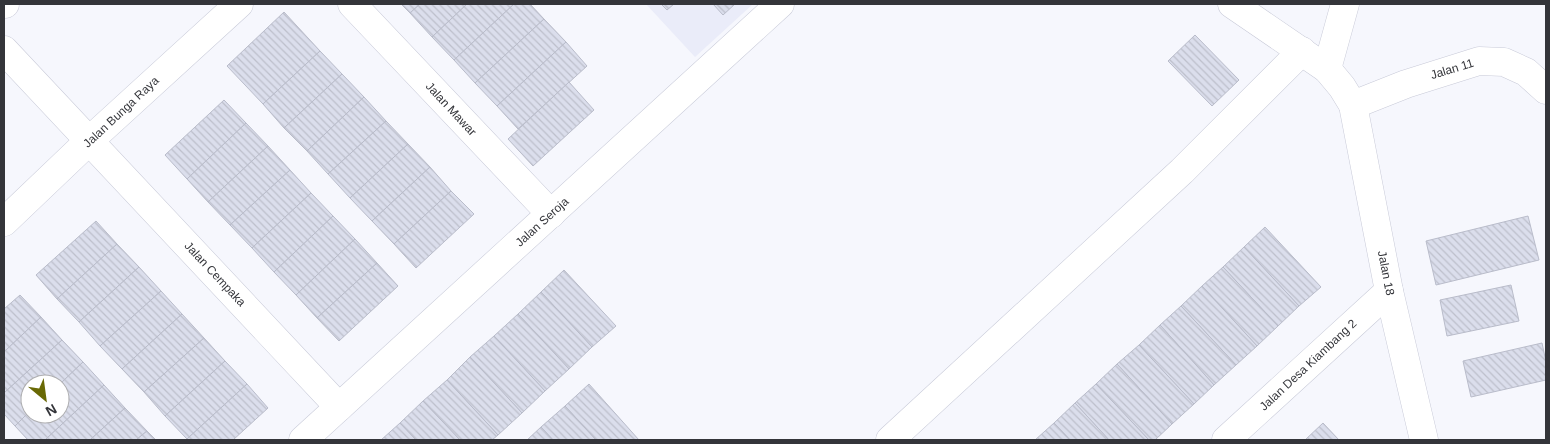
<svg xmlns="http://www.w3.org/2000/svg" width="1550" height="444" font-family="Arial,sans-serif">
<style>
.built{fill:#eaecf9}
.building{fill:url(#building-back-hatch);stroke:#b9bcca}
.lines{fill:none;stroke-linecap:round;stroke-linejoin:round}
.minor-casing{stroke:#c8cad8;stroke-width:29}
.minor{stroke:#fff;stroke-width:28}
.labels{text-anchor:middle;stroke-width:5;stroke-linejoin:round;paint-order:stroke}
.street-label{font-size:12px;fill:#34353a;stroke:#fff}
</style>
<defs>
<pattern id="building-back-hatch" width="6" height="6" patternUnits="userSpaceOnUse" patternTransform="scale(1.25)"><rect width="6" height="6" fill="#dbdeec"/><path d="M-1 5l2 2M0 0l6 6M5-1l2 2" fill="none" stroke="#bdbfcb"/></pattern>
</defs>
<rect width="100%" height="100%" fill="#f6f7fd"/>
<polygon class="built" points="646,4 753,4 695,57"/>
<g class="building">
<polygon points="401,4 420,4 410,13"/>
<polygon points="420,4 467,4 432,37 410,13"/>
<polygon points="467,4 514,4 454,60 432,37"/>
<polygon points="514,4 530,4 544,19 475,83 454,60"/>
<polygon points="661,4 674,4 667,10"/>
<polygon points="713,4 735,4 723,15"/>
<polygon points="284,12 320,51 263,104 227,66"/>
<polygon points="544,19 566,42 497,106 475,83"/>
<polygon points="1195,35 1239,80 1212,106 1168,61"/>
<polygon points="566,42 587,66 518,129 497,106"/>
<polygon points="320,51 342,74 284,128 263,104"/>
<polygon points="342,74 364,97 307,151 284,128"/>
<polygon points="569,82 594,110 533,166 508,139"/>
<polygon points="364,97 386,121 328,174 307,151"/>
<polygon points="224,100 246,123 187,179 165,155"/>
<polygon points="386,121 408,144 350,198 328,174"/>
<polygon points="246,123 268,146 208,202 187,179"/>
<polygon points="408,144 430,167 372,221 350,198"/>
<polygon points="268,146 290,170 230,225 208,202"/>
<polygon points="430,167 451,191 394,244 372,221"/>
<polygon points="290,170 311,193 252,248 230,225"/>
<polygon points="451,191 474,214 416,268 394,244"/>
<polygon points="311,193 333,216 274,272 252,248"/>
<polygon points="333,216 355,239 296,295 274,272"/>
<polygon points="1528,216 1539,260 1436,285 1426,241"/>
<polygon points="96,221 117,244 57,299 36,275"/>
<polygon points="1265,227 1321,287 1299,306 1244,247"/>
<polygon points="355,239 377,263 317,318 296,295"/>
<polygon points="117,244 139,267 79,322 57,299"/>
<polygon points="1244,247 1299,306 1278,326 1223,267"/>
<polygon points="377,263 398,286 339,341 317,318"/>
<polygon points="139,267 161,291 100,346 79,322"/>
<polygon points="1223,267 1278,326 1257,346 1202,286"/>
<polygon points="564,270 616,326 592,347 541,292"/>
<polygon points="1511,285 1519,321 1447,336 1440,300"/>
<polygon points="1202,286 1257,346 1236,365 1181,306"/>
<polygon points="161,291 182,314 122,369 100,346"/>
<polygon points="541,292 592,347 569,369 518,314"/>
<polygon points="20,295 41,317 4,352 4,309"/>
<polygon points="1181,306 1236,365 1214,385 1160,325"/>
<polygon points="182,314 204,338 144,392 122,369"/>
<polygon points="518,314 569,369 545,391 494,336"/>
<polygon points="41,317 62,340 4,393 4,352"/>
<polygon points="1160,325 1214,385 1194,404 1139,345"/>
<polygon points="494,336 545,391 522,413 470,357"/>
<polygon points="204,338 225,361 165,416 144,392"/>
<polygon points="62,340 83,362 60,384 30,384 30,411 15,426 4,414 4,393"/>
<polygon points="1542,343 1546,362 1546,380 1471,397 1463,361"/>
<polygon points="1139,345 1194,404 1172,424 1117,364"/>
<polygon points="470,357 522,413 498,435 447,380"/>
<polygon points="225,361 247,384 187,439 165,416"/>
<polygon points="83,362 104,385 45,440 28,440 15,426 30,411 30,414 60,414 60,384"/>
<polygon points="1117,364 1172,424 1155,440 1149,440 1096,384"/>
<polygon points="447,380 498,435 492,440 460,440 423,401"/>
<polygon points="247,384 268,408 233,440 188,440 187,439"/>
<polygon points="589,384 639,440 596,440 565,406"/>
<polygon points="1096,384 1149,440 1109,440 1075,403"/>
<polygon points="104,385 125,408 90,440 45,440"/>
<polygon points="423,401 460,440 416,440 400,423"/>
<polygon points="1075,403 1109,440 1070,440 1054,423"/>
<polygon points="565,406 596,440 553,440 541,427"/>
<polygon points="125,408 147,431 136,440 90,440"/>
<polygon points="400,423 416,440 381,440"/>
<polygon points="1054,423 1070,440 1035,440"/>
<polygon points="1323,423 1339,440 1305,440"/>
<polygon points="541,427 553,440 527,440"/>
<polygon points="147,431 156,440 136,440"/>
</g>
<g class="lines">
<g class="minor-casing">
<g id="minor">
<polyline points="4,4 5,4"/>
<polyline points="352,4 551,214"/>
<polyline points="1232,4 1327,69 1342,87 1353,105 1389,291 1424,440"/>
<polyline points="4,50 339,407"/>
<polyline points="1327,69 1345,4"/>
<polyline points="1353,105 1406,84 1479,61 1504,62 1526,72 1546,90"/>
<polyline points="4,222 90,140 239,4"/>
<polyline points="303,440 780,4"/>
<polyline points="890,440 1182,171 1302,51"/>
<polyline points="1226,440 1389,291"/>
</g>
</g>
<use href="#minor" class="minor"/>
</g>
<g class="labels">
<g class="street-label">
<text transform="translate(1452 69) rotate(-17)" y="4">Jalan 11</text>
<text transform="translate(451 109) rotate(47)" y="4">Jalan Mawar</text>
<text transform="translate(121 112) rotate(-43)" y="4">Jalan Bunga Raya</text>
<text transform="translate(542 222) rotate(-42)" y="4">Jalan Seroja</text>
<text transform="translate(1386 273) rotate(79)" y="4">Jalan 18</text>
<text transform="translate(215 274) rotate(47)" y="4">Jalan Cempaka</text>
<text transform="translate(1308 365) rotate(-43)" y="4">Jalan Desa Kiambang 2</text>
</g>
</g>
<rect width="1550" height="444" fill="none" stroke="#34353a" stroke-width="10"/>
<g transform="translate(45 399) rotate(151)"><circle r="24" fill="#ffffff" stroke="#aeaeb0"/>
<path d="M0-4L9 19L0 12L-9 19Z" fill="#696905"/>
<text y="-8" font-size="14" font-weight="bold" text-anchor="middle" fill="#34353a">N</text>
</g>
</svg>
